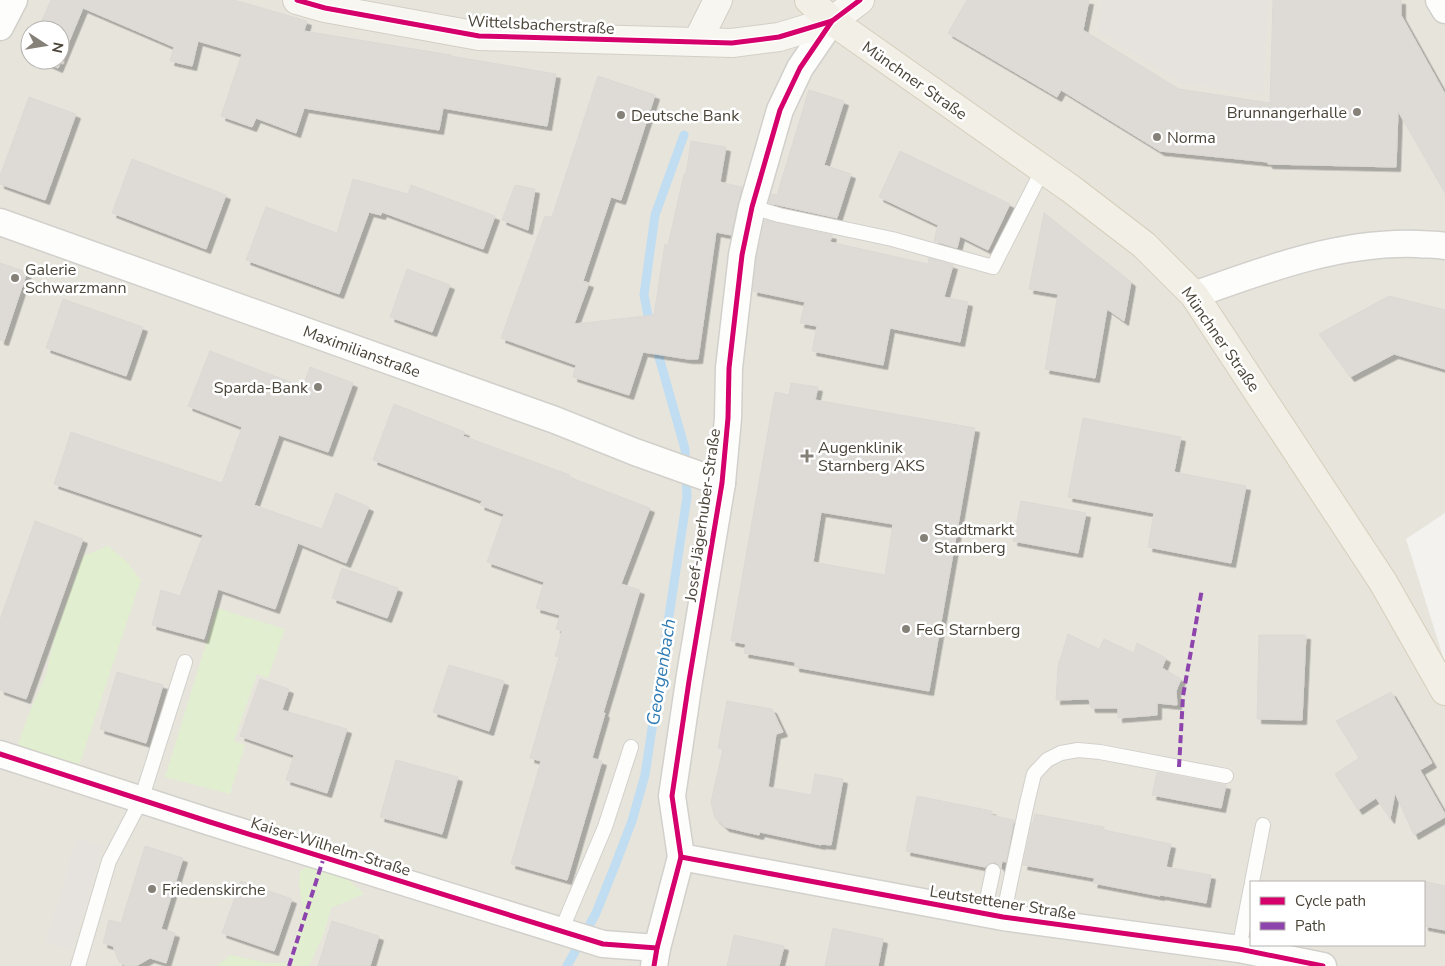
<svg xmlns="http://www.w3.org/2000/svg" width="1445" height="966" font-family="'Nunito Sans',sans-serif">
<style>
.residential{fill:#e7e4dc;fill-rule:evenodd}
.green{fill:#e1eecf}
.parking{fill:#e6e3df}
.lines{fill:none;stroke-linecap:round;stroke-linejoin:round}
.stream{stroke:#c0ddf1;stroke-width:9}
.building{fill:#dedbd6;stroke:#dcd9d4;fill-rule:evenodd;filter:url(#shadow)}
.lane-casing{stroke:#d2d0cb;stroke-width:16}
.street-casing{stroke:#d2d0cb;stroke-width:29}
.secondary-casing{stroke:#d3cfc5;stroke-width:30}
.primary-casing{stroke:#d6cebb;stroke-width:30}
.lane{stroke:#fdfdfc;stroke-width:14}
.street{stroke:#fdfdfc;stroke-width:26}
.secondary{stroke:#f7f6f1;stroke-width:28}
.primary{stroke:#f2efe6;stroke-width:28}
.quiet{stroke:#8e44ad;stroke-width:4;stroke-dasharray:8 4;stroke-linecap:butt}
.cycleway-casing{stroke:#fff;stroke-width:8}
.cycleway{stroke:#d6006c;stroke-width:5}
.poi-dot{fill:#868178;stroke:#fff;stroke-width:2}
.labels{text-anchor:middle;stroke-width:5;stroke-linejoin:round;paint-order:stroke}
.street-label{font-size:16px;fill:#4b4439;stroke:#fff}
.poi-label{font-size:16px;fill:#4b4439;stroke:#fff;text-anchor:start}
.water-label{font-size:18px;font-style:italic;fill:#2e7ab2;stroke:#fff}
</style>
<defs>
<filter id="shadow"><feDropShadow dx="4.5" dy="4.5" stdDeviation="0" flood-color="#0004"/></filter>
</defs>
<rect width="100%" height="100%" fill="#f4f2ee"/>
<path class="residential" d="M 0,0 L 1445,0 L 1445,513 L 1406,539 L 1445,663 L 1445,966 L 0,966 ZM 30,30 L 60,30 L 60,60 L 30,60 ZM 1251,882 L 1424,882 L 1424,945 L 1251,945 Z"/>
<g class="green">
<polygon points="108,546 126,561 141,580 80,763 62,769 38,759 18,744 29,714 46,675 54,639 83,556"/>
<polygon points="217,608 285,629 268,678 257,674 234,741 245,745 230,794 165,777"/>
<polygon points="324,857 364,894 331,908 324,933 309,966 216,966 231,955 267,963 293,963 293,949 303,911 299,883 300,871"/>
</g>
<g class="parking">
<polygon points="1103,0 1268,0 1263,95 1182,83 1097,31"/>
<polygon points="77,838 103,846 72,949 46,942"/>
</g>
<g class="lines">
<g class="stream">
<polyline points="650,326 644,295 655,215 684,135"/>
<polyline points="567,966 596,913 616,863 632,821 645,775 687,497 685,449 655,343"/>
</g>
</g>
<g class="building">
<polygon points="51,0 234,0 307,21 304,31 451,55 451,56 556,74 547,126 443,108 439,130 304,108 296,133 256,118 252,127 221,116 242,54 198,41 192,66 170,61 174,47 83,8 58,68 40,60 60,60 60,30 38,30"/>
<polygon points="967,0 1089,0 1083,30 1179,89 1270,103 1273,0 1401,0 1401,15 1445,94 1445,193 1398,111 1396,167 1268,164 1268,162 1160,151 1061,90 1057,97 948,33"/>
<polygon points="598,76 655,95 621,200 611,197 583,281 589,283 574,324 654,315 665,244 668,245 684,174 686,174 691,141 726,147 720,182 742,187 731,235 716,232 698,359 688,359 643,352 629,395 573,377 576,365 501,338 545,216 552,217"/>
<polygon points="809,90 844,101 824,165 851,174 837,218 769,203 771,194 777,195"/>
<polygon points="29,97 76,114 45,200 0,184 0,176"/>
<polygon points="900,151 1010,204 988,250 960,236 957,248 934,241 938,225 879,197"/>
<polygon points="132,159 226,195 206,249 112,213"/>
<polygon points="353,179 408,194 411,185 495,216 483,249 382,212 381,215 369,212 339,294 246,260 266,207 337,233"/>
<polygon points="515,185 535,189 528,230 502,220"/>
<polygon points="1044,213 1131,282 1124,321 1107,309 1095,378 1045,369 1058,294 1029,289"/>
<polygon points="765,220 832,235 830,242 928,264 929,258 953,265 944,297 968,302 960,342 890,328 883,365 812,351 817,326 800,323 805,302 753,291 757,257"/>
<polygon points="0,263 27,272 4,341 0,340"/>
<polygon points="407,269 450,285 432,332 390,317"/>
<polygon points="1389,296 1445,310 1445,369 1394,354 1350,377 1319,334"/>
<polygon points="63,299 143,327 126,376 46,348"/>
<polygon points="210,351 303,387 310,367 353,383 328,452 279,435 254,505 322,529 336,493 369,507 346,563 298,543 275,609 218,589 204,639 152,625 161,590 180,596 203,535 54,484 71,432 222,483 242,427 188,406"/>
<path d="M 791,383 L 818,387 L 815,400 L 975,428 L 929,691 L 795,667 L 795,662 L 744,653 L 746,644 L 731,641 L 775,392 L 789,395 ZM 821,512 L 893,524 L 885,575 L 813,562 Z"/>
<polygon points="394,404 465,432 463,436 570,475 569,477 650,508 621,584 640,590 603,713 605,713 592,758 602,761 567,880 511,864 541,761 530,758 559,657 555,656 562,631 556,629 560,615 536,608 544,582 487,562 504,514 480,505 482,501 373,460"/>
<polygon points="1083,418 1181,437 1174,472 1246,486 1231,563 1148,547 1154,513 1068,497"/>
<polygon points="1021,501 1086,513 1078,553 1013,541"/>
<polygon points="35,521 83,539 26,699 0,690 0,620"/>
<polygon points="342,568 398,588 387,618 332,598"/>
<polygon points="1068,634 1099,649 1104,639 1134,653 1137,643 1166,658 1162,668 1181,679 1176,691 1177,705 1157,703 1157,715 1118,718 1118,708 1091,708 1089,699 1056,700 1058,666"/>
<polygon points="1259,635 1306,635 1302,720 1257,719"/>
<polygon points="449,665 504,681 489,731 433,712"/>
<polygon points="117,672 163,685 146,743 100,729"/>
<polygon points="260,679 289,689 282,710 347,729 327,793 286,780 294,755 240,736"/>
<polygon points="1391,692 1432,763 1420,770 1445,814 1445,817 1414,835 1395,793 1390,819 1376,798 1358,810 1335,774 1359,758 1336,721"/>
<polygon points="727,701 772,709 783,732 776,734 768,787 811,795 815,774 843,779 831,845 821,844 821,845 760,832 759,835 725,827 715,818 711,802 723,749 718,748"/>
<polygon points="396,760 458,777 442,834 380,817"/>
<polygon points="1157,772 1226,785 1221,808 1152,795"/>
<polygon points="917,796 992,811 991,815 1014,820 1006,862 1002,861 1001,868 998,864 994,862 990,863 985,867 906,851"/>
<polygon points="1035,814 1104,827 1104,830 1171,844 1166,867 1211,875 1206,903 1161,895 1160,896 1093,883 1095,878 1023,865 1032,823 1033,823"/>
<polygon points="145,846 183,858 161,929 175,933 166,963 150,958 136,966 126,966 119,962 113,946 103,943 109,920 121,923"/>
<polygon points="241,881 292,899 274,951 222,933"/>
<polygon points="1424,881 1445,886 1445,930 1424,926"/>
<polygon points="332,921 379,936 370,966 318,966"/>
<polygon points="833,928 883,939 878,966 825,966"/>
<polygon points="734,935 784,946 779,966 727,966"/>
</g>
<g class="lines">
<g class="lane-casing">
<g id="lane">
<polyline points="752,207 779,215 892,239 993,267 1043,169"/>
<polyline points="1252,882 1263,825"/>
<polyline points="984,913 993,871"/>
<polyline points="1003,917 1027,803 1034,774 1047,760 1061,753 1078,750 1100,752 1226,776"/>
<polyline points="561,931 605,827 631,747"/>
<polyline points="1239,949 1251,887"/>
<polyline points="78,966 109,861 141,800 185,662"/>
</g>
</g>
<g class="street-casing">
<g id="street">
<polyline points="1439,0 1445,10"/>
<polyline points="0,27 14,0"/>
<polyline points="0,222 555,420 635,452 722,483"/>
<path d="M 1194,295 C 1266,269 1341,241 1418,244 C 1427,245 1436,244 1445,246"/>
<polyline points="0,754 210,822 603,944 657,948"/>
<polyline points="681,857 1003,917 1239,949 1323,966"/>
<polyline points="654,966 657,948 681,857 672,796 689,681 722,483 728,418 729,368 742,255 752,207 780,110 800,68 832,21"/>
</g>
</g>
<g class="secondary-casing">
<g id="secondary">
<polyline points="297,0 325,8 479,36 732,43 779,37 832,21 860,0"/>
<polyline points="697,42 718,0"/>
</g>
</g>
<g class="primary-casing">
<polyline id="primary" points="809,0 832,21 1071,189 1144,245 1194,295 1383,582 1445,691"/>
</g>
<use href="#lane" class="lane"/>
<use href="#street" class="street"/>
<use href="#secondary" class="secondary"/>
<use href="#primary" class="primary"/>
<g class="quiet">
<polyline points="1179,767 1183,696 1202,589"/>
<polyline points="289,966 324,857"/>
</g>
<g class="cycleway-casing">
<g id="cycleway">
<polyline points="297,0 325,8 479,36 732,43 779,37 832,21 860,0"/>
<polyline points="0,754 210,822 603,944 657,948"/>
<polyline points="681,857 1003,917 1239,949 1323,966"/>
<polyline points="654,966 657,948 681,857 672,796 689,681 722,483 728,418 729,368 742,255 752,207 780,110 800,68 832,21"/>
</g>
</g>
<use href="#cycleway" class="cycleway"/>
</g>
<g class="poi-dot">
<circle cx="1357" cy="112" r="5"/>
<circle cx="621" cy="115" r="5"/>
<circle cx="1157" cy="137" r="5"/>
<circle cx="15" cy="278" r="5"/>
<circle cx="318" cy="387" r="5"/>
<path d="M804.5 448.5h5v5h5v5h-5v5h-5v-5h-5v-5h5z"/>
<circle cx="924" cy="538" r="5"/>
<circle cx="906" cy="629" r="5"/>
<circle cx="152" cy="889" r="5"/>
</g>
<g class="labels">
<g class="street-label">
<text transform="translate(541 24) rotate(3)" y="6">Wittelsbacherstraße</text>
<text transform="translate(915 80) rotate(35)" y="6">Münchner Straße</text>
<text transform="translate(1221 339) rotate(55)" y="6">Münchner Straße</text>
<text transform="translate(362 351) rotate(20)" y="6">Maximilianstraße</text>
<text transform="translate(702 515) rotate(-82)" y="6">Josef-Jägerhuber-Straße</text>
<text transform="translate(331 846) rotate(17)" y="6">Kaiser-Wilhelm-Straße</text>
<text transform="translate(1003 902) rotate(9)" y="6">Leutstettener Straße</text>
</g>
<g class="poi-label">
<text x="1347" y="118" text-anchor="end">Brunnangerhalle</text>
<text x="631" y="121">Deutsche Bank</text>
<text x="1167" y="143">Norma</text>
<text x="25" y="275">Galerie<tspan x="25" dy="18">Schwarzmann</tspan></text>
<text x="308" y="393" text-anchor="end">Sparda-Bank</text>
<text x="818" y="453">Augenklinik<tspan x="818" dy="18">Starnberg AKS</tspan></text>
<text x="934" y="535">Stadtmarkt<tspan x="934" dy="18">Starnberg</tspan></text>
<text x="916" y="635">FeG Starnberg</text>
<text x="162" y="895">Friedenskirche</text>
</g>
<g class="water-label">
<text transform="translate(661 672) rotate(-81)" y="6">Georgenbach</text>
</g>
</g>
<rect x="1250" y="881" width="175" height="65" fill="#ffffff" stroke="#b7b4b0"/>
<rect x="1260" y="897" width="25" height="8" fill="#d6006c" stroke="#b7b4b0"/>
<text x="1295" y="906" font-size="15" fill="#4b4439">Cycle path</text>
<rect x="1260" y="922" width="25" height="8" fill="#8e44ad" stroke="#b7b4b0"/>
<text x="1295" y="931" font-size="15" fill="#4b4439">Path</text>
<g transform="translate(45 45) rotate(102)"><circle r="24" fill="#ffffff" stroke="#b7b4b0"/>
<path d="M0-4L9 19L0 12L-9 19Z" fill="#868178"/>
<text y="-8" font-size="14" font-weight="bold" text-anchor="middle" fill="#4b4439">N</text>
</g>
</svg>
